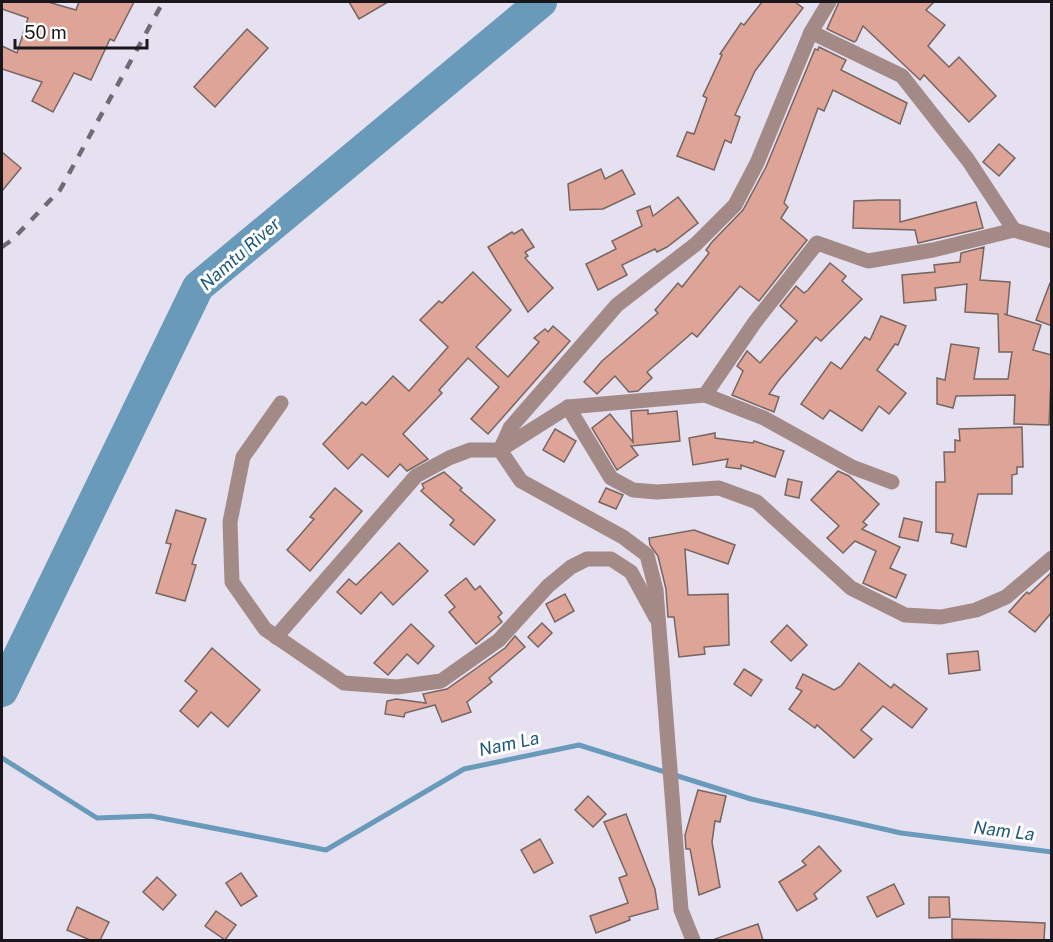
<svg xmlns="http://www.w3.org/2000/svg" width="1053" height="942" font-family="'Public Sans',sans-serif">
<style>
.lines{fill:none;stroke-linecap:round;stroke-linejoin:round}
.stream{stroke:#6a9aba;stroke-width:5}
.river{stroke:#6a9aba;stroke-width:32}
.building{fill:#dda497;stroke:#766561;stroke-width:1.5}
.minor{stroke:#a48a86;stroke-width:15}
.rail{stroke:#6e6b75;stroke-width:4.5;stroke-dasharray:10 10;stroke-linecap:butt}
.labels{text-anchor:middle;stroke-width:6;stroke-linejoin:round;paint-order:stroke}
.water-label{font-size:18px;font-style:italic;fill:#1f587a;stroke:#fff}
</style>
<rect width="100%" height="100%" fill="#e6e1f1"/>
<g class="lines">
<polyline class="stream" points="2,758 97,818 151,816 326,850 464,769 579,745 751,799 901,833 1052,852"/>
<polyline class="river" points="2,691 198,287 541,2"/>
</g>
<g class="building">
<polygon points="2,2 48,2 76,10 79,2 134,2 114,41 110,39 91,80 74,73 53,112 32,101 42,82 2,69 2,46 17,53 28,18 2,9"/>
<polygon points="349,2 388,2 359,19"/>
<polygon points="762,2 795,2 803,8 755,71 735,115 740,117 731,143 725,140 714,170 677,156 687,132 694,134 707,98 703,96 722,55 720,54 741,23 744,25"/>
<polygon points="839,2 934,2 926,10 945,25 928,46 949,67 959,57 996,96 969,122 924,75 920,80 863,26 856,41 854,42 827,29"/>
<polygon points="247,29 268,48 215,107 194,87"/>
<polygon points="819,47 846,60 841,70 907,103 900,124 833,90 824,111 818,108 784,203 788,207 781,218 807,240 759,301 740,286 697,337 692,333 647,372 652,378 638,391 629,392 615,376 597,394 584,382 602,361 658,313 655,310 678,283 682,287 709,253 706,250 712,242 743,210 766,167 815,49 818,50"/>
<polygon points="999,144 1015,158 999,176 983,162"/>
<polygon points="2,152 21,168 2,191"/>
<polygon points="601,169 605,179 622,170 635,194 603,209 570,210 568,184"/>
<polygon points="678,197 698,223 667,247 657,252 655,249 622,265 627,275 598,290 586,264 616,249 612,241 642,226 637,211 650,206 653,216"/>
<polygon points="878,200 900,200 900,222 976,202 983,228 918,243 915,230 853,228 854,201"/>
<polygon points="522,229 534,247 525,252 528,256 525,258 553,288 528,312 488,247 512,232 514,234"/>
<polygon points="984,247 980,280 1010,282 1007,315 1004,314 1041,325 1033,350 1052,355 1049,425 1014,424 1015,395 956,396 953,408 937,404 937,378 945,380 951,344 979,348 974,379 1008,379 1012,352 999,352 998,314 965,312 967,284 935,288 936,300 904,303 902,275 935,272 934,265 960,262 961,253"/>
<polygon points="830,263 846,276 842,281 862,299 821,341 816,337 779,380 769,394 779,397 774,412 732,395 743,371 737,366 747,351 760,363 797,321 780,306 796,286 804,293 808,290"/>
<polygon points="473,272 511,310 476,347 508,377 539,342 534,338 545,329 548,332 553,326 570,341 488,434 471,419 499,387 468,358 439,390 442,393 403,434 428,459 407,471 400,464 388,477 362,454 348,469 323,444 362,402 366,405 393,376 409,391 448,347 420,320 439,301 442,303"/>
<polygon points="1050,283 1052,283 1052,326 1036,320"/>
<polygon points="881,316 906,326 898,345 895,344 877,370 906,393 889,414 879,406 862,431 830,410 823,419 801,404 831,362 841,369 865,337 870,340"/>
<polygon points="648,410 648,414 677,411 680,441 631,446 638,455 617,470 592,428 610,414 633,442 631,411"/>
<polygon points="1022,427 1023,467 1017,467 1017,474 1012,475 1012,494 978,494 966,547 951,543 953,534 936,532 936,482 945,482 944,452 955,452 955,440 960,441 959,429"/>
<polygon points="555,429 576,441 564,462 543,450"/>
<polygon points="715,433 715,438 753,443 754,441 784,451 775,477 741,465 741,469 726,467 728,459 693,465 689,438"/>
<polygon points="838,471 849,476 879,504 863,522 867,525 862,529 900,547 890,568 906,575 896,598 863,583 876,551 855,541 843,553 827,538 839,526 811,500"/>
<polygon points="444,472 462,488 460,490 495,520 474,545 450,525 454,520 421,491 424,488 422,484"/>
<polygon points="788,479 802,482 799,498 785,495"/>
<polygon points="335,488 362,511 310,571 287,550 314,519 310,517"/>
<polygon points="606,488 623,495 616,509 599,502"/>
<polygon points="176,510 206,519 192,564 196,565 185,601 156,593 171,544 166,543"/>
<polygon points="904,518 922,522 918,541 899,537"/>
<polygon points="694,530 735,545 728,564 685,549 688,595 728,594 729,645 704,647 705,654 679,657 674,617 668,617 666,589 658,556 650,545 649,538"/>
<polygon points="399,543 428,571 393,605 381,592 361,614 337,592 349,579 356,585"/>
<polygon points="1052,572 1052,612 1035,632 1009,612 1023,596 1027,592 1029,594"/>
<polygon points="466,578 475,590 480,586 502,613 498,617 502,622 476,644 449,612 455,607 445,595"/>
<polygon points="565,594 574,611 555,622 546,604"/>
<polygon points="542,623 552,633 538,647 528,637"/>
<polygon points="411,624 434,646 418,664 407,654 388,675 374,663"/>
<polygon points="787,625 807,645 791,661 771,642"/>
<polygon points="515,636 525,647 489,678 492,682 467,702 471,712 442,722 435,705 405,713 404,717 385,714 387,701 396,699 426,703 423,694 447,689 505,648"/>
<polygon points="212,648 260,690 228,727 211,712 198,727 180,711 197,691 185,681"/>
<polygon points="978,651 980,670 949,674 947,654"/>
<polygon points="859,663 891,688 894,684 927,709 912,728 883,706 861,730 872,739 854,758 817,725 815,728 789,709 802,691 796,688 803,674 834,690 841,686"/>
<polygon points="744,669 762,680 751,696 734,684"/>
<polygon points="698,790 726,796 720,822 715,821 712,842 720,887 699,895 690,849 686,849 685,835"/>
<polygon points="588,796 606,814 593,827 575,810"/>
<polygon points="626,814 655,889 658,909 629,917 630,920 596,933 590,916 628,903 619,878 627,875 604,822"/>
<polygon points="540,839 553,863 534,873 521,850"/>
<polygon points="819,846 841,871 814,894 817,899 797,911 779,882 806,865 802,861"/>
<polygon points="241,873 257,896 241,906 226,883"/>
<polygon points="157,877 176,895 163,910 143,892"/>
<polygon points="894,884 904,904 877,917 867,897"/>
<polygon points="929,897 949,897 950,917 929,918"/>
<polygon points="77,907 109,922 100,940 90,940 67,930"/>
<polygon points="216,911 236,925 225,940 205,926"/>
<polygon points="952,919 1045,923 1044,940 952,939"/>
<polygon points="758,924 763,940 716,940 715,939"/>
</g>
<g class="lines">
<g class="minor">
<polyline points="811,32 902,76 968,160 1014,230"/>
<polyline points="281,403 243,457 230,522 232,582 265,629 344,683 397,687 441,681 499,640 548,586 571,567 587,559 611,559 631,572 656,618"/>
<polyline points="568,407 611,478 633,490 657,492 719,488 757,502 851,588 905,615 941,617 976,610 1006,597 1052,558"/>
<polyline points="892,482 852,467 764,418 705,395 755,322 817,243 868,261 933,250 1014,230 1052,241"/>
<polyline points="276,637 416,476 449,458 470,450 500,450 568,407 705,395"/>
<polyline points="693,940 681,910 656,590 647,555 623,537 521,481 500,450 510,428 617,305 696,244 735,205 757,163 811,32 829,2"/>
</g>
<polyline class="rail" points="2,247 12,240 60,190 163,2"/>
</g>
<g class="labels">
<g class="water-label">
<text transform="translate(240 254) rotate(-41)" y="6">Namtu River</text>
<text transform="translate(509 744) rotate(-12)" y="6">Nam La</text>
<text transform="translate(1004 831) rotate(7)" y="6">Nam La</text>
</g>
</g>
<rect width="1053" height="942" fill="none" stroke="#19171c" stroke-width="6"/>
<path d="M15 39v9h132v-9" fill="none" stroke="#19171c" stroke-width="3"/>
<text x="24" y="39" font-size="18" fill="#19171c" stroke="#ffffff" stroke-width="4.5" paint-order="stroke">50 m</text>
</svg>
